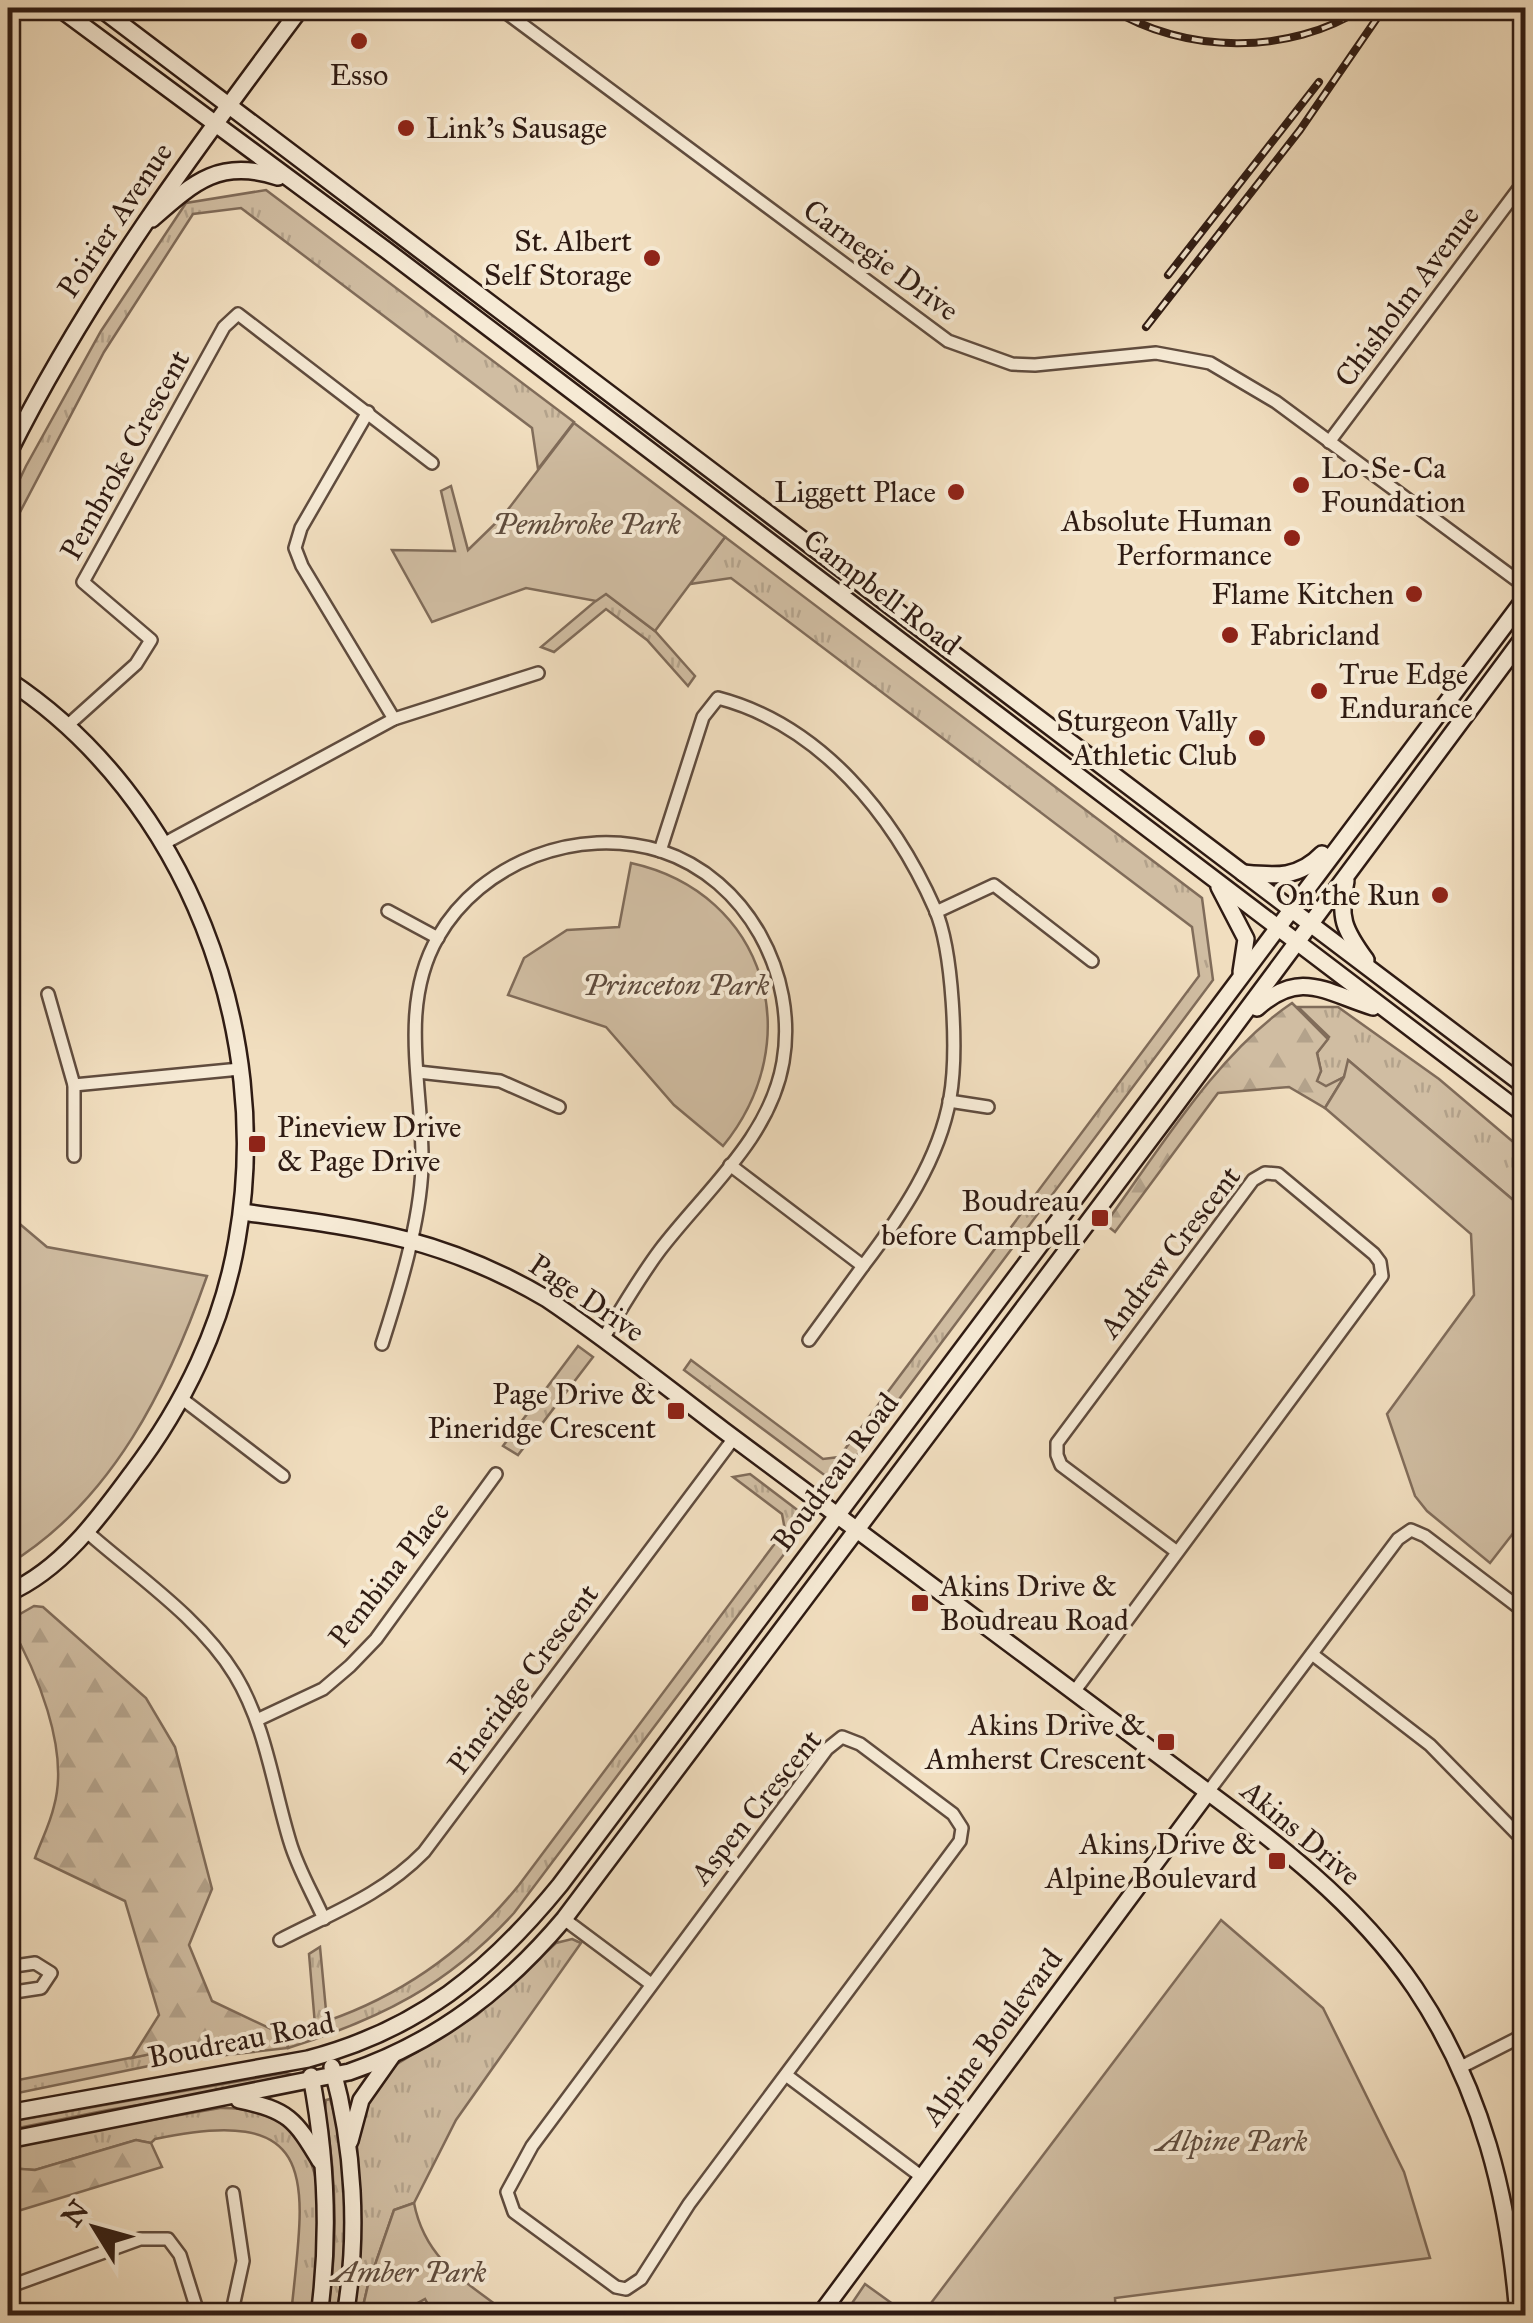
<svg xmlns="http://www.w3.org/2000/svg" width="1533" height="2323" font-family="'IM FELL Great Primer',serif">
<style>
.grass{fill:url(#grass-tufts);stroke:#806c5a;stroke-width:2.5}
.forest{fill:url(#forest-firs);stroke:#806c5a;stroke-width:2.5}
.park{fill:#d0bda2;stroke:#806c5a;stroke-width:2.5}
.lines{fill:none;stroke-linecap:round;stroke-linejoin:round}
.street-casing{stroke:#604c3e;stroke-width:16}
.secondary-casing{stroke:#2f1b13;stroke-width:20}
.street{stroke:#f6ead5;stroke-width:11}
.secondary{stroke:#f6ead5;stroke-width:15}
.rail-casing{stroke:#2f1b13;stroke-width:8}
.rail{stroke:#f6ead5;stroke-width:4;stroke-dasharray:11;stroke-linecap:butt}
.poi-dot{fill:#8f2418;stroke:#f6ead5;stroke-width:4}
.labels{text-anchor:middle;stroke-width:8;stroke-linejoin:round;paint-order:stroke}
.poi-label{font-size:30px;fill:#2f1b13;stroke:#f6ead5;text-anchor:end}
.street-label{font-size:30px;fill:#2f1b13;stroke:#f6ead5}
.park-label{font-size:30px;font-style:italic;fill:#5f4c3e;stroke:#f6ead5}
</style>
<defs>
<pattern id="grass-tufts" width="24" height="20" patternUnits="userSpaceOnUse" patternTransform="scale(2.5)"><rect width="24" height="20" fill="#d0bda2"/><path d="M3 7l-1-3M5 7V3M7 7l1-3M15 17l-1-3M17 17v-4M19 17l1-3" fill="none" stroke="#b3a28b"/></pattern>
<pattern id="forest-firs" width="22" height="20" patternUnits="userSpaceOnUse" patternTransform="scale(2.5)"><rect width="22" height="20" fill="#d0bda2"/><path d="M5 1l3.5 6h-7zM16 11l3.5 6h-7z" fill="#b3a28b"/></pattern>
</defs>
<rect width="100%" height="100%" fill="#f1debf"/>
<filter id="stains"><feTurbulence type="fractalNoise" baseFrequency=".002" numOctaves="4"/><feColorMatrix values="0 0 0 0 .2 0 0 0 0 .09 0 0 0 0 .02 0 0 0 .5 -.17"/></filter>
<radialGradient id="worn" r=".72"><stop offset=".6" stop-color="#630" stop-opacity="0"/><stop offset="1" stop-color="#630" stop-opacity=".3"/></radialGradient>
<g class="grass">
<polygon points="266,190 574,422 538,469 532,428 241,208 193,214 104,352 8,535 8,504 26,466 101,331 186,203"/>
<polygon points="725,537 1202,898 1213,980 843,1474 827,1477 684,1370 691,1360 823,1459 839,1457 1199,976 1192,927 731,578 690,584"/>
<polygon points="605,593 655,631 695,676 688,686 647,640 606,609 554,652 541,647"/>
<polygon points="1298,1007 1338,1007 1439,1079 1518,1146 1525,1152 1525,1210 1349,1061 1344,1077 1326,1087 1316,1081 1321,1071 1317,1053 1329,1037"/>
<polygon points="578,1346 593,1357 518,1455 503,1446"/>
<path d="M 750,1474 L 800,1512 L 803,1529 L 514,1913 C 448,1985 381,2019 288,2048 L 284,2035 L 315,2025 L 309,1954 L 320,1947 L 327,2021 C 405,1994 467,1949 519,1885 L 785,1530 L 782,1514 L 733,1477 Z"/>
<polygon points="572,1939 581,1943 456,2120 414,2203 394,2210 368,2285 361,2315 352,2316 360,2263 357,2143 367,2100 397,2064 477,2015 556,1943"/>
<polygon points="170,2050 173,2061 8,2095 8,2082"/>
<polygon points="285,2073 296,2076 292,2080 108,2110 8,2130 8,2122"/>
<path d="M 330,2099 C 350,2161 348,2252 336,2316 L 327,2315 C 338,2248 337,2180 325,2112 L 326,2100 Z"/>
<path d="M 220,2108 C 343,2106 322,2231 312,2315 L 291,2315 C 304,2185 326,2102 155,2139 L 151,2143 L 136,2140 L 35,2170 L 8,2168 L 8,2145 Z"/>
</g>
<g class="forest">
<path d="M 1292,1003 L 1328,1039 L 1317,1053 L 1321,1071 L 1317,1081 L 1326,1086 L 1344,1077 L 1325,1108 L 1289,1087 L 1218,1093 L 1115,1232 L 1105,1224 C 1158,1152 1217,1053 1292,1003 Z"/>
<path d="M 34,1606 L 43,1607 L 146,1698 L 175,1747 L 212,1889 L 189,1945 L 212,2001 L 284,2035 L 288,2048 L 173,2061 L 170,2050 L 132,2058 L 159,2015 L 125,1901 L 35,1858 C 41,1841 50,1824 54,1806 C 70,1749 36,1670 8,1621 Z"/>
<polygon points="136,2140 151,2143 162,2167 8,2214 8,2168 35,2170"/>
</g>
<g class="park">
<polygon points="574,423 725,537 655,631 606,594 596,601 526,588 432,622 392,550 455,551 441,491 451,486 468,550 503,516"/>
<path d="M 631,863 C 767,893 809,1041 723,1146 L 674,1105 L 606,1027 L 508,995 L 524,958 L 567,930 L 619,927 Z"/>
<polygon points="1348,1060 1525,1210 1525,1518 1490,1563 1427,1511 1415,1496 1387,1414 1474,1295 1471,1234 1325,1108 1344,1077"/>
<path d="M 8,1214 L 47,1247 L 207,1276 C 168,1387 113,1500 9,1564 Z"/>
<polygon points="1221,1920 1323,2008 1404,2172 1430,2258 1115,2298 1116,2315 922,2315"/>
<path d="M 414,2203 C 425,2260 466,2282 510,2315 L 434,2315 L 425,2299 L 396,2315 L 361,2315 L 368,2285 L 394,2210 Z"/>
<polygon points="865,2284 908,2315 844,2315"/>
</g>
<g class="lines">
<g class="street-casing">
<g id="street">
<polyline points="500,8 948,341 1012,364 1035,365 1156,353 1210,363 1276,402 1526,587"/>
<polyline points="368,412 301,528 295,548 302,566 394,719"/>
<polyline points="1329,442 1526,179"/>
<polyline points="67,726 136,664 151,640 83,582 224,327 238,314 432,463"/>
<polyline points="165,843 394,719 538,673"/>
<path d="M 660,851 L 703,717 L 718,698 C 821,725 894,816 935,909 C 953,950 958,1053 950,1098 C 939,1160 901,1216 863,1266 L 730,1165"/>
<polyline points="388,911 438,938"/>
<polyline points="936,912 994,885 1092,961"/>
<polyline points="48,994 74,1085 74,1156"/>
<polyline points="418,1072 500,1081 559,1107"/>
<polyline points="74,1085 240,1069"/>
<polyline points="949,1101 988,1107"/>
<polyline points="809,1340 863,1266"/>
<path d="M 382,1344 C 399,1291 420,1223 422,1167 C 424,1090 397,1008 438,937 C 481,862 578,825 661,851 C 747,879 798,975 783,1062 C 770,1138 705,1191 660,1250 C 639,1278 621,1309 603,1339"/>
<polyline points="181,1398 283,1476"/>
<path d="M 87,1532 C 137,1576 200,1618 235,1675 C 266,1726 273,1787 290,1842 C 298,1869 313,1894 324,1919"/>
<polyline points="1312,1654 1430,1745 1526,1843"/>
<polyline points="1074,1692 1382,1276 1380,1262 1374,1254 1278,1174 1265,1173 1253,1180 1057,1443 1057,1455 1061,1465 1177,1552"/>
<polyline points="257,1720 323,1689 350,1666 376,1639 496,1474"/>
<polygon points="842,1737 860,1744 953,1814 962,1828 960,1841 689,2204 641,2279 626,2289 616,2287 514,2212 507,2192 532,2146 827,1749"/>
<polyline points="1208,1792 1398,1539 1411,1530 1425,1536 1526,1613"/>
<polyline points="564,1919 651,1984"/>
<path d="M 280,1940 C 332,1913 382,1895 424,1852 L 734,1438"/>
<polyline points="8,1967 35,1963 51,1973 41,1988 8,1993"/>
<polyline points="1459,2068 1526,2034"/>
<polyline points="786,2075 922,2177"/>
<polyline points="8,2287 140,2239 168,2239 180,2255 199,2316"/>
<polyline points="8,2311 10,2316"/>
<polyline points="231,2316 243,2261 233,2193"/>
</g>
</g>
<g class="secondary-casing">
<g id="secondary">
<polyline points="59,8 386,250 1526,1116"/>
<polyline points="100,8 1526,1087"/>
<path d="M 152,219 C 194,182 220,158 278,177"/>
<path d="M 8,454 C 88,293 194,151 301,8"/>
<path d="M 8,680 C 187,798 274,1031 237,1240 C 223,1324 184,1405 132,1473 C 99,1518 61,1570 8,1593"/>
<path d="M 1243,873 C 1275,876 1298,879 1322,854"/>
<path d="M 1346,881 C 1338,917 1344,930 1366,960"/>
<polyline points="1219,887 1246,939 1241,972"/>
<path d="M 1257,1008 C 1300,969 1325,992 1373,1007"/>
<path d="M 242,1212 C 361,1228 440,1236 547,1299 C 608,1340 665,1386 723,1430 C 824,1505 925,1580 1026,1656 C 1080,1697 1135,1737 1189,1778 C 1273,1840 1356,1901 1415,1988 C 1482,2088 1509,2198 1518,2316"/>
<path d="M 332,2067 C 354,2147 359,2234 345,2316"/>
<path d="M 311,2076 C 326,2155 330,2236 319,2316"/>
<path d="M 239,2100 C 288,2110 295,2119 320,2161"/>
<path d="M 8,2113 L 308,2059 C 418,2030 489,1972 560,1885 L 1526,597"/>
<path d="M 8,2140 L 349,2072 C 437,2042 505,1989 564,1919 L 1167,1117 L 1526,634"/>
<polyline points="350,2141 361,2100 392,2056"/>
<polyline points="819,2316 1208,1792"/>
</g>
</g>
<use href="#street" class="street"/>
<use href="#secondary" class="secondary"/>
<g class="rail-casing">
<g id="rail">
<path d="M 1110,8 C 1184,54 1289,56 1363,8"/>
<polyline points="1168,275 1319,82"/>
<polyline points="1146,327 1300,130 1384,8"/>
</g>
</g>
<use href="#rail" class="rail"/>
</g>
<g class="poi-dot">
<circle cx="359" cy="41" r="10"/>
<circle cx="406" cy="128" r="10"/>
<circle cx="652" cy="258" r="10"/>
<circle cx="1301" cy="485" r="10"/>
<circle cx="956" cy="492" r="10"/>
<circle cx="1292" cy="538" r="10"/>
<circle cx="1414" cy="594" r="10"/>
<circle cx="1230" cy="635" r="10"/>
<circle cx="1319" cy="691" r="10"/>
<circle cx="1257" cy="738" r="10"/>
<circle cx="1440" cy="895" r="10"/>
<rect x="247" y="1134" width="20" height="20" rx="5"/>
<rect x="1090" y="1208" width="20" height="20" rx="5"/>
<rect x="666" y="1401" width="20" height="20" rx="5"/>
<rect x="910" y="1593" width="20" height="20" rx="5"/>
<rect x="1156" y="1732" width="20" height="20" rx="5"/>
<rect x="1267" y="1851" width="20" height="20" rx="5"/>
</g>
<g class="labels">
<g class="poi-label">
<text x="359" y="85" text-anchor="middle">Esso</text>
<text x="426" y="138" text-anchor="start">Link's Sausage</text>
<text x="632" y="251">St. Albert<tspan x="632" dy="34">Self Storage</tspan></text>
<text x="1321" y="478" text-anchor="start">Lo-Se-Ca<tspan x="1321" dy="34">Foundation</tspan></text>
<text x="936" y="502">Liggett Place</text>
<text x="1272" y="531">Absolute Human<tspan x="1272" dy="34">Performance</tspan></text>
<text x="1394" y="604">Flame Kitchen</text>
<text x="1250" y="645" text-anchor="start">Fabricland</text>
<text x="1339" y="684" text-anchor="start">True Edge<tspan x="1339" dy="34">Endurance</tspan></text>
<text x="1237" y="731">Sturgeon Vally<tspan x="1237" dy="34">Athletic Club</tspan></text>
<text x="1420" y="905">On the Run</text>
<text x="277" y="1137" text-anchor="start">Pineview Drive<tspan x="277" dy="34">&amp; Page Drive</tspan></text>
<text x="1080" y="1211">Boudreau<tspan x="1080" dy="34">before Campbell</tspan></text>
<text x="656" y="1404">Page Drive &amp;<tspan x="656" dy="34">Pineridge Crescent</tspan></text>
<text x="940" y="1596" text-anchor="start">Akins Drive &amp;<tspan x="940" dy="34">Boudreau Road</tspan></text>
<text x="1146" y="1735">Akins Drive &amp;<tspan x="1146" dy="34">Amherst Crescent</tspan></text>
<text x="1257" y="1854">Akins Drive &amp;<tspan x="1257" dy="34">Alpine Boulevard</tspan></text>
</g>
<g class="street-label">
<text transform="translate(115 220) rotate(-56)" y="10">Poirier Avenue</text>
<text transform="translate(881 260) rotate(36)" y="10">Carnegie Drive</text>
<text transform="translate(1407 296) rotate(-53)" y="10">Chisholm Avenue</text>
<text transform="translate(125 455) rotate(-61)" y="10">Pembroke Crescent</text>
<text transform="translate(882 592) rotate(37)" y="10">Campbell Road</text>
<text transform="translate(1170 1252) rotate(-52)" y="10">Andrew Crescent</text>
<text transform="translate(587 1298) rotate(34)" y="10">Page Drive</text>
<text transform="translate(835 1472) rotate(-53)" y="10">Boudreau Road</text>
<text transform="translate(389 1574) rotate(-52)" y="10">Pembina Place</text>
<text transform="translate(523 1679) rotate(-53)" y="10">Pineridge Crescent</text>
<text transform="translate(756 1807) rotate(-51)" y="10">Aspen Crescent</text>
<text transform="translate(1301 1833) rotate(40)" y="10">Akins Drive</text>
<text transform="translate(992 2037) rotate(-53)" y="10">Alpine Boulevard</text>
<text transform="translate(241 2040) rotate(-11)" y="10">Boudreau Road</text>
</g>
<g class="park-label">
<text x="587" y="534">Pembroke Park</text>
<text x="676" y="995">Princeton Park</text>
<text x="1232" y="2151">Alpine Park</text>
<text x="409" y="2282">Amber Park</text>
</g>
</g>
<rect width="1533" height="2323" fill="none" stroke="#f1debf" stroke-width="40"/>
<rect x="10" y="10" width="1513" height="2303" fill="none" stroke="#2f1b13" stroke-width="5"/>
<rect x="20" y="20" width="1493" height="2283" fill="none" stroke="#2f1b13" stroke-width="2.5"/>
<g transform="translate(95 2228) rotate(307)" stroke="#f6ead5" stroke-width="8" paint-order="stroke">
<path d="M0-8L18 38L0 25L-18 38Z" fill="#2f1b13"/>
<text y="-15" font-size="28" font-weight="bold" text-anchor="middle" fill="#2f1b13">N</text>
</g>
<rect width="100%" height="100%" filter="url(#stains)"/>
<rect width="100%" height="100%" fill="url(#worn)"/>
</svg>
